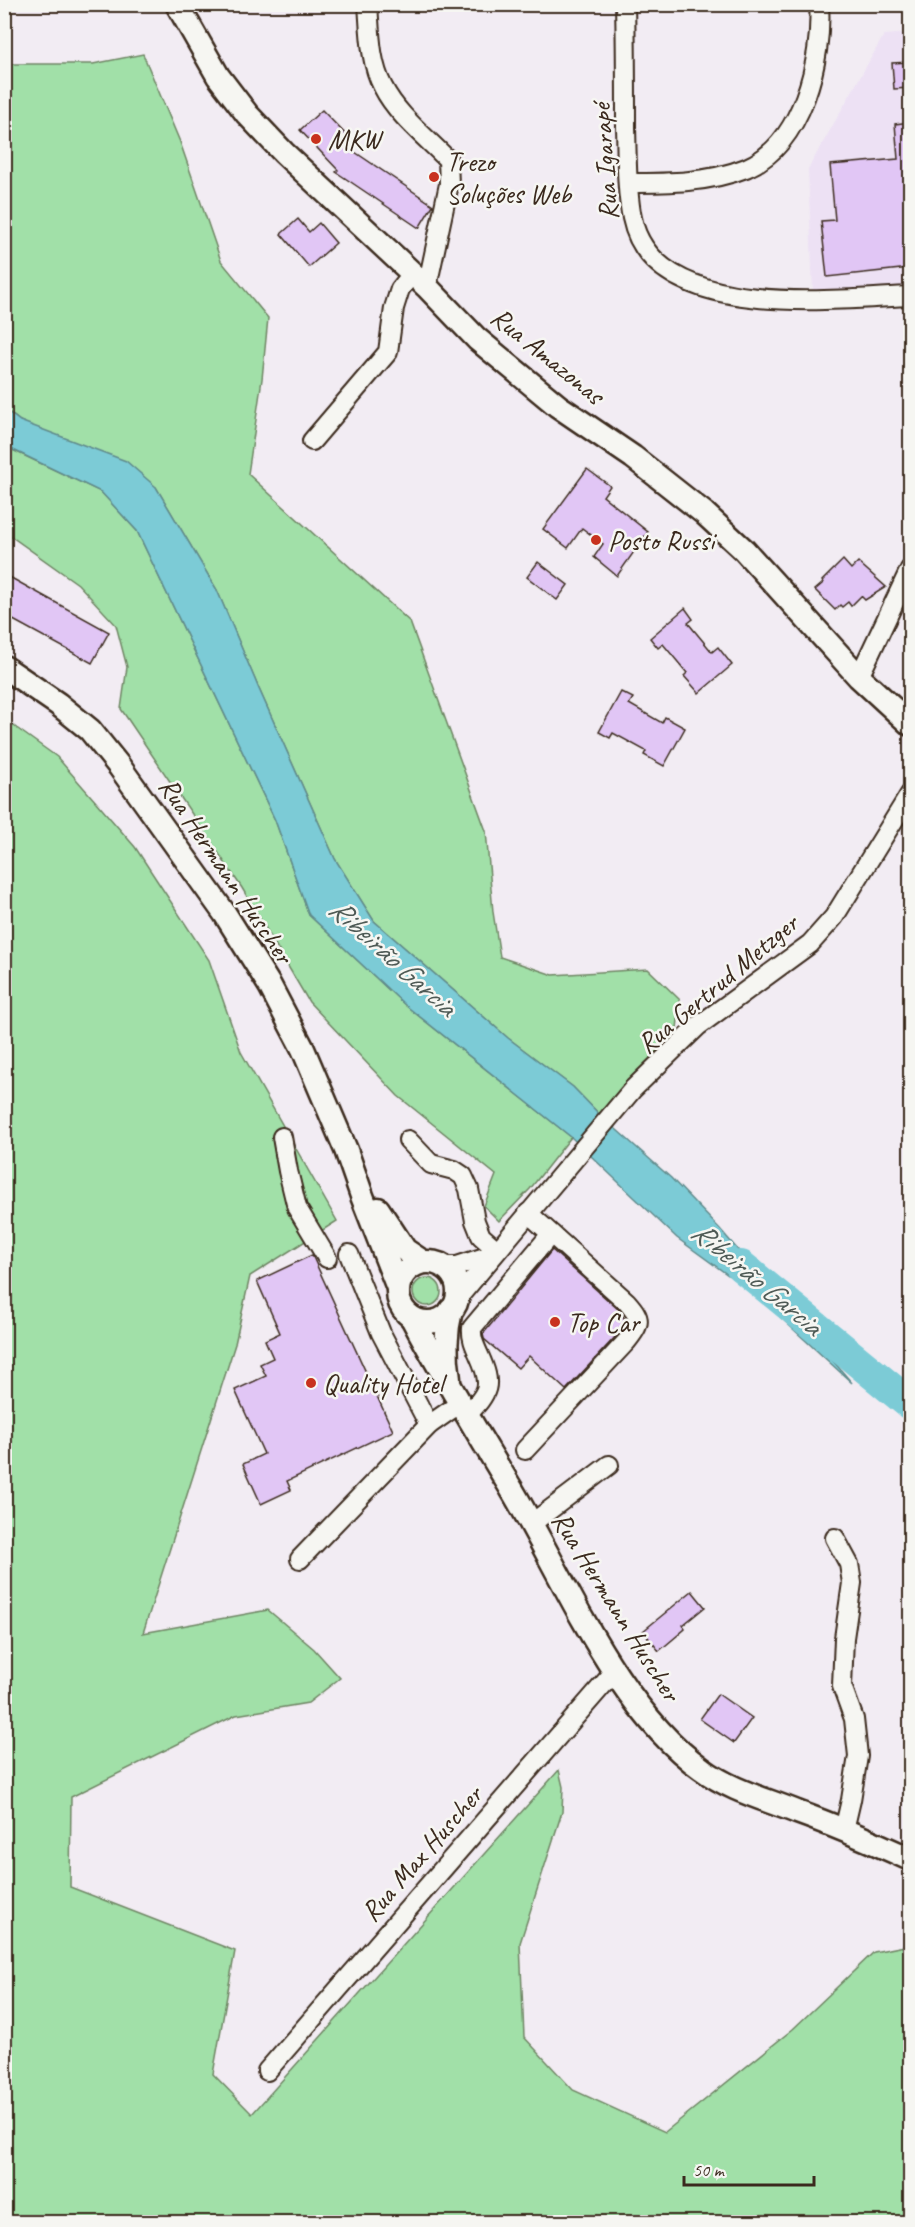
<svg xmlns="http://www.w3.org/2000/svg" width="915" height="2227" font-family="Caveat,sans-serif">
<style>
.built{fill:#ede1f4}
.green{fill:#a1e0a8;stroke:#6e8563;stroke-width:1.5}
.water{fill:#7bcbd6;stroke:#618b8c;stroke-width:1.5}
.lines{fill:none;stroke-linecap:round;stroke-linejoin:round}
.river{stroke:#7bcbd6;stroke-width:32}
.building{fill:#e1c6f5;stroke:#3b2a1e;stroke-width:1.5}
.minor-casing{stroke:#3b2a1e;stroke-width:22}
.major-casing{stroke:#3b2a1e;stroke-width:27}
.minor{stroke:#f6f6f2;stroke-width:18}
.major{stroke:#f6f6f2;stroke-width:22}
.poi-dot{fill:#c8321e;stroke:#f6f6f2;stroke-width:2}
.labels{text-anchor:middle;stroke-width:5;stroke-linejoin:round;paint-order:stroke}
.poi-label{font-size:28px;fill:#3b2a1e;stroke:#f6f6f2;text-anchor:start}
.street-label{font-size:28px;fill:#3b2a1e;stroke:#f6f6f2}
.water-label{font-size:30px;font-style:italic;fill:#4e5a55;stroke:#f6f6f2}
</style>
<rect width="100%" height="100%" fill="#f2ecf3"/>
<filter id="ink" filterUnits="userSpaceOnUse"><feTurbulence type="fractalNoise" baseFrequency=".0167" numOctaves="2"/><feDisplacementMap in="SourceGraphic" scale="12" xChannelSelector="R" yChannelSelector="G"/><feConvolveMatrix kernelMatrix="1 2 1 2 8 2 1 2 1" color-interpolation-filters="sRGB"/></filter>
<g filter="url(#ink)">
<polygon class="built" points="910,33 910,286 813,292 808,169 884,35"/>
<g class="green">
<polygon points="143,54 180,142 221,261 268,318 262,379 248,474 410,622 486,831 493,912 500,957 553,975 648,969 680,1000 677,1029 599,1114 573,1087 508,1038 374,921 335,859 259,689 217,590 156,487 20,421 5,409 4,64 93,64"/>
<polygon points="4,446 101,492 137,531 275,820 309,915 405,1005 571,1137 530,1189 499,1221 484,1206 496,1175 398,1096 309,1002 242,888 121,709 127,667 116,625 78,584 5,532"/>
<polygon points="4,719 57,757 135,847 209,960 241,1052 337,1221 250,1276 235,1344 143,1633 268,1610 314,1649 340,1678 308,1703 236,1715 71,1797 70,1887 235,1951 213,2074 252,2114 559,1770 563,1787 562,1812 520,1943 524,2037 573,2090 665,2132 793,2029 874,1952 910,1945 910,2222 5,2222"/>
<circle cx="427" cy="1292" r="14"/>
</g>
<polygon class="water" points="4,409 20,421 126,461 156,487 217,590 259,689 335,859 374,921 508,1038 573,1087 599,1114 671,1178 720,1229 852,1383 757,1296 677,1238 571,1137 405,1005 309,915 275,820 137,531 101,492 5,446"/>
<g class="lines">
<polyline class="river" points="741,1266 910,1404"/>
</g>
<g class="building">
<polygon points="910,62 910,88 894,89 892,63"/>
<polygon points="322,110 352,141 346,146 433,205 419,228 336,172 338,170 300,130"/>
<polygon points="910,122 910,268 827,277 821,221 835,220 830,165 898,159 895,124"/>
<polygon points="298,219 309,232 319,223 336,243 309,267 281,234"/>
<polygon points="587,469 610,486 603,496 648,532 617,576 594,557 603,544 582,528 568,548 543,529"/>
<polygon points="843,560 851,569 858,562 886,587 865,600 861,596 851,606 848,602 842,607 840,605 835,610 815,590 823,583 822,581"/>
<polygon points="538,562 568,585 557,600 527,577"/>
<polygon points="4,574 109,632 92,663 4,615"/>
<polygon points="685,608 693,619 688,623 712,652 718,647 732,665 699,693 684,676 687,673 663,644 658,648 650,638"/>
<polygon points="621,692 633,698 629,704 662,723 665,717 685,728 664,766 644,755 646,751 613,733 610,738 599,732"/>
<polygon points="552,1250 619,1310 626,1321 618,1334 566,1390 529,1356 518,1368 484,1339 483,1334"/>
<polygon points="312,1255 393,1431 287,1481 291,1490 261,1504 243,1464 264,1454 235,1390 266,1376 260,1364 273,1358 265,1340 280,1333 257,1281"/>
<polygon points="692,1591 705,1607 683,1625 685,1629 659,1651 643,1631"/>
<polygon points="718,1694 752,1718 734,1743 700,1719"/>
</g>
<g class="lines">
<g class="minor-casing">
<g id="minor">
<path d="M 368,4 C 370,31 370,63 383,87 C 397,115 427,138 448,160 L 449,184 L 427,287"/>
<path d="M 625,4 C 626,45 626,86 626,127 C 627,157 626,189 632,218 C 653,322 833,299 910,296"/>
<path d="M 628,183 C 668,183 708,183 746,168 C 802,145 823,59 819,4"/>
<polyline points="312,441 388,352 394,308 400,289 412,274"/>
<polyline points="859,677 910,569"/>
<polyline points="282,1137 288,1171 297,1208 327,1258"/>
<polyline points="408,1140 431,1164 454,1170 463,1176 469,1189 475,1221 481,1236 497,1250"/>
<polyline points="349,1254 381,1333 429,1425"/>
<polyline points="442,1266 457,1266 494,1254"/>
<polyline points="457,1299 633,1089 698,1026 810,944 834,917 910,794"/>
<path d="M 466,1416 C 489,1392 493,1386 479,1355 C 475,1346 471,1338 472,1328 L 551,1234"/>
<path d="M 525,1450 L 627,1341 C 641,1323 642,1319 627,1302 L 528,1213"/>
<polyline points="531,1524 609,1465"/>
<polyline points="835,1538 849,1564 852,1583 844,1638 842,1686 854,1719 858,1756 851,1800 844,1830"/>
<polyline points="300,1559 429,1425 459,1404"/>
<polyline points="267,2071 615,1671"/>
</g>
</g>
<g class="major-casing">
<g id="major">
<polyline points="177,4 218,76 247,114 284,153 427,287 477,339 558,406 633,457 704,513 744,550 859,677 910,724"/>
<polyline points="4,667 58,704 90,730 119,766 225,914 270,986 303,1049 346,1150 362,1196 398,1288"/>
<polyline points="378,1209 405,1250 423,1262"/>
<circle cx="428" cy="1292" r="30"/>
<path d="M 412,1318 C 443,1377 478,1433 512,1490 C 565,1579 617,1709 702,1769 C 730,1790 765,1799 797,1812 C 836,1826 873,1842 910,1859"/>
<path d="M 449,1379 C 445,1355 445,1334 451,1310"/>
</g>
</g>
<use href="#minor" class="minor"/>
<use href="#major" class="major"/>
</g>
</g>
<g class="poi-dot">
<circle cx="316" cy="139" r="6"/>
<circle cx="434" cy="177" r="6"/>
<circle cx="596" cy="540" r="6"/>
<circle cx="555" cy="1322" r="6"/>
<circle cx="311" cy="1383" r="6"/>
</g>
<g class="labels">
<g class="poi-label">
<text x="328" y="149">MKW</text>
<text x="446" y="171">Trezo<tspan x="446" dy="32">Soluções Web</tspan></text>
<text x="608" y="550">Posto Russi</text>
<text x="567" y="1332">Top Car</text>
<text x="323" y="1393">Quality Hotel</text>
</g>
<g class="street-label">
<text transform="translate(604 162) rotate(-94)" y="10">Rua Igarapé</text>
<text transform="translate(548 355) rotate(39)" y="10">Rua Amazonas</text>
<text transform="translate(227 870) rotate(56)" y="10">Rua Hermann Huscher</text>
<text transform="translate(717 983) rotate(-40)" y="10">Rua Gertrud Metzger</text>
<text transform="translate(617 1606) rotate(58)" y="10">Rua Hermann Huscher</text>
<text transform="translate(421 1853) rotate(-49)" y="10">Rua Max Huscher</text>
</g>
<g class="water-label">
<text transform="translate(393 957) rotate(42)" y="10">Ribeirão Garcia</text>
<text transform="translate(757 1278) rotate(40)" y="10">Ribeirão Garcia</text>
</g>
</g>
<rect width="915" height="2227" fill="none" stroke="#f6f6f2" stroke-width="24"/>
<rect x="12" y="12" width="891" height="2203" fill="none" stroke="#3b2a1e" stroke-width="2" filter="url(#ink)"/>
<path d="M684 2176v9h130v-9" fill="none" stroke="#3b2a1e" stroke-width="3"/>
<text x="693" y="2176" font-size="18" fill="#3b2a1e" stroke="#f6f6f2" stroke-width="4.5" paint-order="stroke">50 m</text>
</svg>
